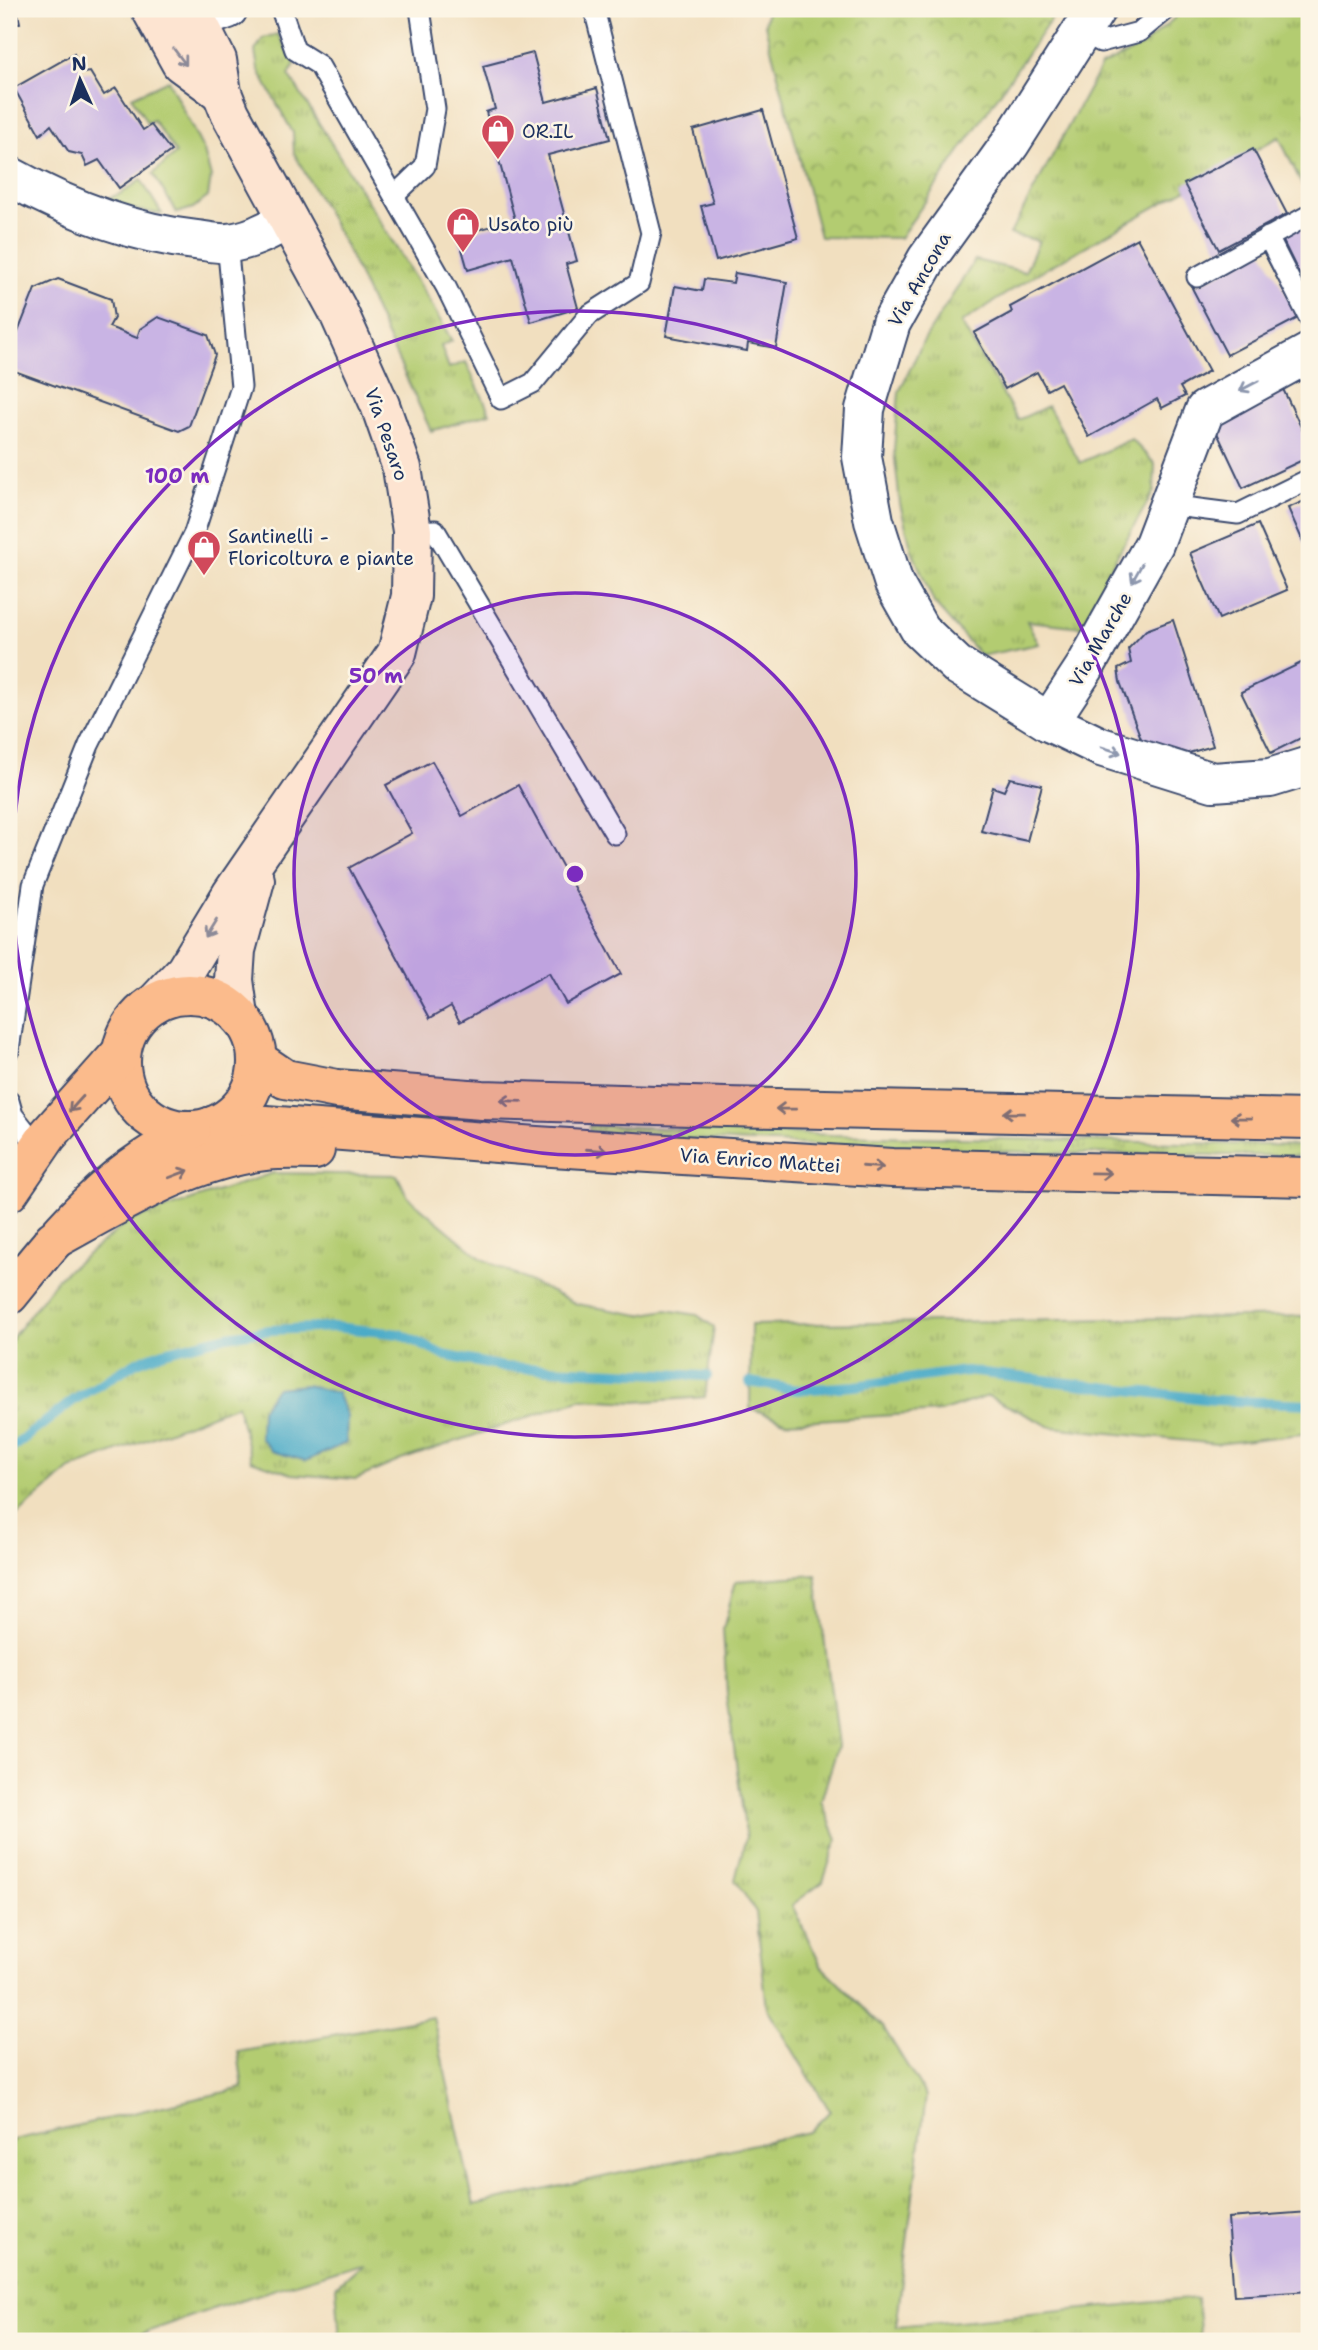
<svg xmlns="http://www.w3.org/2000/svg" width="1318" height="2350" font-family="'Shantell Sans',sans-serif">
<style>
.grass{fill:url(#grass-tufts);stroke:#677e68;stroke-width:2}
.park{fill:url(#park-crowns);stroke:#677e68;stroke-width:2}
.garden{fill:#b3cc71;stroke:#677e68;stroke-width:2}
.water{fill:#49aac8;stroke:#326c93;stroke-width:2}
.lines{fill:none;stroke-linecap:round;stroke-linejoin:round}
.stream{stroke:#49aac8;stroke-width:10}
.building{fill:#c9b4e4}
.lane-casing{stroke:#3b496d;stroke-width:23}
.street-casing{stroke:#3b496d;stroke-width:42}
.secondary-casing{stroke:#3b496d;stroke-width:42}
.primary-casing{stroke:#3b496d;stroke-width:42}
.lane{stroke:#fff;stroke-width:19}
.street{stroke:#fff;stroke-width:38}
.secondary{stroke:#fde4d1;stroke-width:38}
.primary{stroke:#fbbb8c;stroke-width:38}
.oneway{stroke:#8c8a98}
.oneway2{stroke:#8d97ae}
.oneway3{stroke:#806e73}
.ring{fill:none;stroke:#7b2cbf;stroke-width:3.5}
.labels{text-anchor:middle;stroke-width:5;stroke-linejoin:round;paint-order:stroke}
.poi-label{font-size:19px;fill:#1b2f5e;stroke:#fcf5e5;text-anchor:start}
.street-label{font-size:19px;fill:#1b2f5e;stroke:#fcf5e5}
.centre{fill:#7b2cbf;stroke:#fcf5e5;stroke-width:3.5}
.ring-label{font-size:21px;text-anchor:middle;font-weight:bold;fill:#7b2cbf;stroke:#fcf5e5;stroke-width:5;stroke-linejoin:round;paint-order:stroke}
</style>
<defs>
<pattern id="grass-tufts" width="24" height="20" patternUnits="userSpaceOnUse" patternTransform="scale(1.75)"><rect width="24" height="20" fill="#b3cc71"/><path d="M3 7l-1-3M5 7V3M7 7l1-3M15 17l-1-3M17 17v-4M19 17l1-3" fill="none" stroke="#91a660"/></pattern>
<pattern id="park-crowns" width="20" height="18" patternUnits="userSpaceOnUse" patternTransform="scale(1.75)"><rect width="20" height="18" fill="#b3cc71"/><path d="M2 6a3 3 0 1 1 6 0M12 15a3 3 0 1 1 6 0" fill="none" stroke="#91a660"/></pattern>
</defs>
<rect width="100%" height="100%" fill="#fcf5e5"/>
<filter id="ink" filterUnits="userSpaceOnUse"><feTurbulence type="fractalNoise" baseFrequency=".0143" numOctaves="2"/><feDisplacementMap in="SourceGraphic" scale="14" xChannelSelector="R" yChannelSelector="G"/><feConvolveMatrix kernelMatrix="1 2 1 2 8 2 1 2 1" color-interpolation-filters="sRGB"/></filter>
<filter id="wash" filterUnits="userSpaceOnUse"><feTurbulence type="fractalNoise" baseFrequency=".00686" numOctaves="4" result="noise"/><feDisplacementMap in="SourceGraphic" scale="28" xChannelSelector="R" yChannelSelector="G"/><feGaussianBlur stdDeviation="1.57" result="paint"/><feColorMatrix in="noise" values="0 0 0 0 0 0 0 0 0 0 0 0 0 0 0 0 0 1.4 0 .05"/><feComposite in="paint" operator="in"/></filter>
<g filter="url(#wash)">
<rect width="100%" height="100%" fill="#f1dfbf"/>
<g class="grass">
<polygon points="1185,9 1309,9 1309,196 1308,197 1279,137 1035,275 961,323 1018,420 1048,406 1080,463 1131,439 1155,464 1154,491 1109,570 1082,627 1027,621 1039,644 981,656 934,603 912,551 900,504 894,450 899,392 923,342 975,260 1025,272 1039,241 1010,234 1101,66 1141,47"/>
<polygon points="278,34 295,64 289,75 428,299 452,341 441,346 449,368 466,362 490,413 431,431 345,245 294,153 293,133 258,69 255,51 263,38"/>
<polygon points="589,1125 832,1135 1309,1146 1309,1156 1060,1153 834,1146 589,1134"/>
<polygon points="273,1173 397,1175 408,1197 482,1259 577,1304 640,1315 666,1310 697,1315 714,1327 705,1397 635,1402 582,1399 401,1460 356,1479 292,1474 251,1460 237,1405 70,1469 9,1522 9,1342 58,1278 129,1221"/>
<polygon points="1309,1316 1309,1433 1217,1444 1051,1427 988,1396 940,1412 787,1422 750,1408 751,1325"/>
<polygon points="816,1575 838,1746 821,1801 837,1839 823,1882 792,1905 821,1966 883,2027 926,2096 896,2327 1197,2298 1201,2341 340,2341 336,2286 363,2262 218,2307 121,2341 9,2341 9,2141 243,2088 238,2052 433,2017 474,2205 809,2132 830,2111 767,2008 756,1912 735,1880 746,1837 727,1695 723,1629 736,1581"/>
</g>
<polygon class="park" points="767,9 1058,9 900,238 820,237 765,25"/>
<g class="garden">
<polygon points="168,80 204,151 211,177 208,197 193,208 177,213 153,174 176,153 153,120 147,123 132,97"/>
<polygon points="141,180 162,214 135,210 101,201 122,193"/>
</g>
<polygon class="water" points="306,1385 337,1393 347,1416 346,1443 306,1461 271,1451 260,1437 261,1410 276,1388"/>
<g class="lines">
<g class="stream">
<polyline points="750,1382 797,1390 854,1386 966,1371 1214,1400 1309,1404"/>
<polyline points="9,1450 74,1400 137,1362 164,1352 227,1336 270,1330 335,1327 400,1334 443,1355 503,1367 707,1376"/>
</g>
</g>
<g id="blocks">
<g class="building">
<polygon points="9,9 17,9 20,23 11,24 14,35 9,36"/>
<polygon points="533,53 546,102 597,88 610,139 548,155 577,261 566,264 578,308 531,322 513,257 468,270 458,235 515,220 486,112 495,109 483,66"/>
<polygon points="74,54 83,73 90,72 104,95 116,88 143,130 151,125 171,151 119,188 99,160 87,166 82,155 69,152 51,125 40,135 14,88"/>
<polygon points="763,110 798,238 716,261 701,206 713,203 693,130"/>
<polygon points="1253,149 1287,214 1219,250 1184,184"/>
<polygon points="1309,223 1309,294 1281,237"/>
<polygon points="1137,238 1209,371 1180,387 1185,396 1162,408 1157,399 1089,437 1060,383 1047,390 1037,372 1005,389 974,333 1012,312 1010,307"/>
<polygon points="1263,251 1298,318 1227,355 1192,288"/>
<polygon points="735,273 787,282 776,348 748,343 747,351 666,336 675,286 702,291 704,279 733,283"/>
<polygon points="58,279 111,299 114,318 109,327 137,338 140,329 158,317 208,335 215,355 189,426 179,431 9,369 9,355 35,289"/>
<polygon points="1282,387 1309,444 1309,457 1243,488 1211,420"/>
<polygon points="1309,499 1309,555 1288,508"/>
<polygon points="1258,524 1287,590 1219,619 1190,553"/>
<polygon points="1173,620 1213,746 1185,754 1142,741 1120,682 1118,669 1131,663 1128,649 1146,630"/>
<polygon points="1307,660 1309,664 1309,734 1271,753 1241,692"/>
<polygon points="432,761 462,816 518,785 621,974 566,1004 549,973 460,1022 451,1006 430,1018 349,868 412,833 386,785"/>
<polygon points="1010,778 1042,785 1027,841 981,831 993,787 1004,791"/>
<polygon points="1309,2212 1309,2291 1234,2296 1228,2218"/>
</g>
</g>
</g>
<g filter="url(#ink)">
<use href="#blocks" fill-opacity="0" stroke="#3b496d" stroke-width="2"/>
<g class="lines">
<g class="lane-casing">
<g id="lane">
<polyline points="281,9 295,50 319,65 446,287 501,399 533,383 589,315 639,283 651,233 594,9"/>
<polyline points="1082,32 1101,42 1139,32 1167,9"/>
<polyline points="394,196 425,166 435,109 420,9"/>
<polyline points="1268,237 1309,318"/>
<polyline points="1197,277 1309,215"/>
<polyline points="1168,505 1238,514 1309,479"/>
<polyline points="412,531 435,530 615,834"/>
<polyline points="9,1050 33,885 89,745 194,533 241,387 227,243"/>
<polyline points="9,1101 13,1115 39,1148"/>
</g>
</g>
<g class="street-casing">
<g id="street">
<polyline points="1096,9 1010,144 927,259 891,323 865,409 862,457 874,521 894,584 920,630 957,665 1049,722 1101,747 1213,782 1270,778 1309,766"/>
<polyline points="197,20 228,9"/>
<path d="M 9,176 C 67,208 130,233 196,240 C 206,241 218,244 228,243 C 250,241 269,230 288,220"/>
<polyline points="1049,722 1085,667 1154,544 1205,410 1309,353"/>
</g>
</g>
<g class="secondary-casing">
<g id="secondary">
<polyline points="151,9 181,63 222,93"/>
<polyline points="155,1003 185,971 231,895 397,653 411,596 412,531 402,468 380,405 337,309 230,113 222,93 217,60 191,9"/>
<polyline points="239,1016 234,980 236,950 255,880"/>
</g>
</g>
<g class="primary-casing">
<g id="primary">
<circle cx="189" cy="1062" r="68"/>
<polyline points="257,1060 285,1079 337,1089 482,1100 726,1107 1309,1119"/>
<polyline points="212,1126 266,1125 536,1146 892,1168 1309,1177"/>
<polyline points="9,1192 48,1135 121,1053"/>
<path d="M 53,1240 C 121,1203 188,1160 266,1151 C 282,1149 299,1150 315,1150"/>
<path d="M 9,1295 C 37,1260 65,1225 98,1195 C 125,1169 159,1149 191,1130"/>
</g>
</g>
<use href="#lane" class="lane"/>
<use href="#street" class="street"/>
<use href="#secondary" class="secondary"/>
<use href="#primary" class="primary"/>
</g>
<defs><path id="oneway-shaft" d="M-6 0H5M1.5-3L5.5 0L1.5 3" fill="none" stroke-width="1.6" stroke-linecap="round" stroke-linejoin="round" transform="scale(1.75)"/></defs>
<g class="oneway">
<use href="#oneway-shaft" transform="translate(180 57) rotate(53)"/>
<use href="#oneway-shaft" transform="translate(211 929) rotate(122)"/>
</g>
<g class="oneway2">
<use href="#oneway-shaft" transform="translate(1249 386) rotate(152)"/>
<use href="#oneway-shaft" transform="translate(1137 573) rotate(119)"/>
<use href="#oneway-shaft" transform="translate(1111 750) rotate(18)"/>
</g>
<g class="oneway3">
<use href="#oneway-shaft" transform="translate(511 1101) rotate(-178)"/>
<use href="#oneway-shaft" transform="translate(76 1104) rotate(132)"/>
<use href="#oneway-shaft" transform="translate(786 1109) rotate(-179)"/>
<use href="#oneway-shaft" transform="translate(1014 1113) rotate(-179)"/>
<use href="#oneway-shaft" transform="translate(1241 1118) rotate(-179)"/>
<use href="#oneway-shaft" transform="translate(597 1150) rotate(4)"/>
<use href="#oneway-shaft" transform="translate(873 1167) rotate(4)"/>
<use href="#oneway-shaft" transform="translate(1101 1173) rotate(1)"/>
<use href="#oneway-shaft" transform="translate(179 1174) rotate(-21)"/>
</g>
</g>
<circle cx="575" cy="874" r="281" fill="#7b2cbf" fill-opacity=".12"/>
<g class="ring">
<circle cx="575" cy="874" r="281"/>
<circle cx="575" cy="874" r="563"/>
</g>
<defs>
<g id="shop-pin" transform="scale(1.75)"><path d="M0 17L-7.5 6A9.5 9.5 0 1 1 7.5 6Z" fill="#d1495b" stroke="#fcf5e5"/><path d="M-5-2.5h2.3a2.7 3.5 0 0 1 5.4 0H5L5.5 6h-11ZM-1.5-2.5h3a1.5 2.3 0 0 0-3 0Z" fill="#fff"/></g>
</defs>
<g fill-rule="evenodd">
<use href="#shop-pin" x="498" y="131"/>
<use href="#shop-pin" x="463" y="224"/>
<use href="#shop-pin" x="204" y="547"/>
</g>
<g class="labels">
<g class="poi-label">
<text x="522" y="138">OR.IL</text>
<text x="488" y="231">Usato più</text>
<text x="228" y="543">Santinelli -<tspan x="228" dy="22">Floricoltura e piante</tspan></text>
</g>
<g class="street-label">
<text transform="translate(919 279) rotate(-60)" y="7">Via Ancona</text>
<text transform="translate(387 434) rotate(71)" y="7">Via Pesaro</text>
<text transform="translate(1100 639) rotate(-60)" y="7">Via Marche</text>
<text transform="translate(760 1160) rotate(4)" y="7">Via Enrico Mattei</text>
</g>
</g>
<circle cx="575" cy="874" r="10" class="centre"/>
<g class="ring-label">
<text x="177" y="483">100 m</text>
<text x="376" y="683">50 m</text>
</g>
<rect width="1318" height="2350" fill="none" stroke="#fcf5e5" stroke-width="35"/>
<g transform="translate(80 80) rotate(357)" stroke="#fcf5e5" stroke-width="5" paint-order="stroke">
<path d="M0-5L12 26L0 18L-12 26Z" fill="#1b2f5e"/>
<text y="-10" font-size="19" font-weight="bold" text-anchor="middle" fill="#1b2f5e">N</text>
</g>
</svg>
